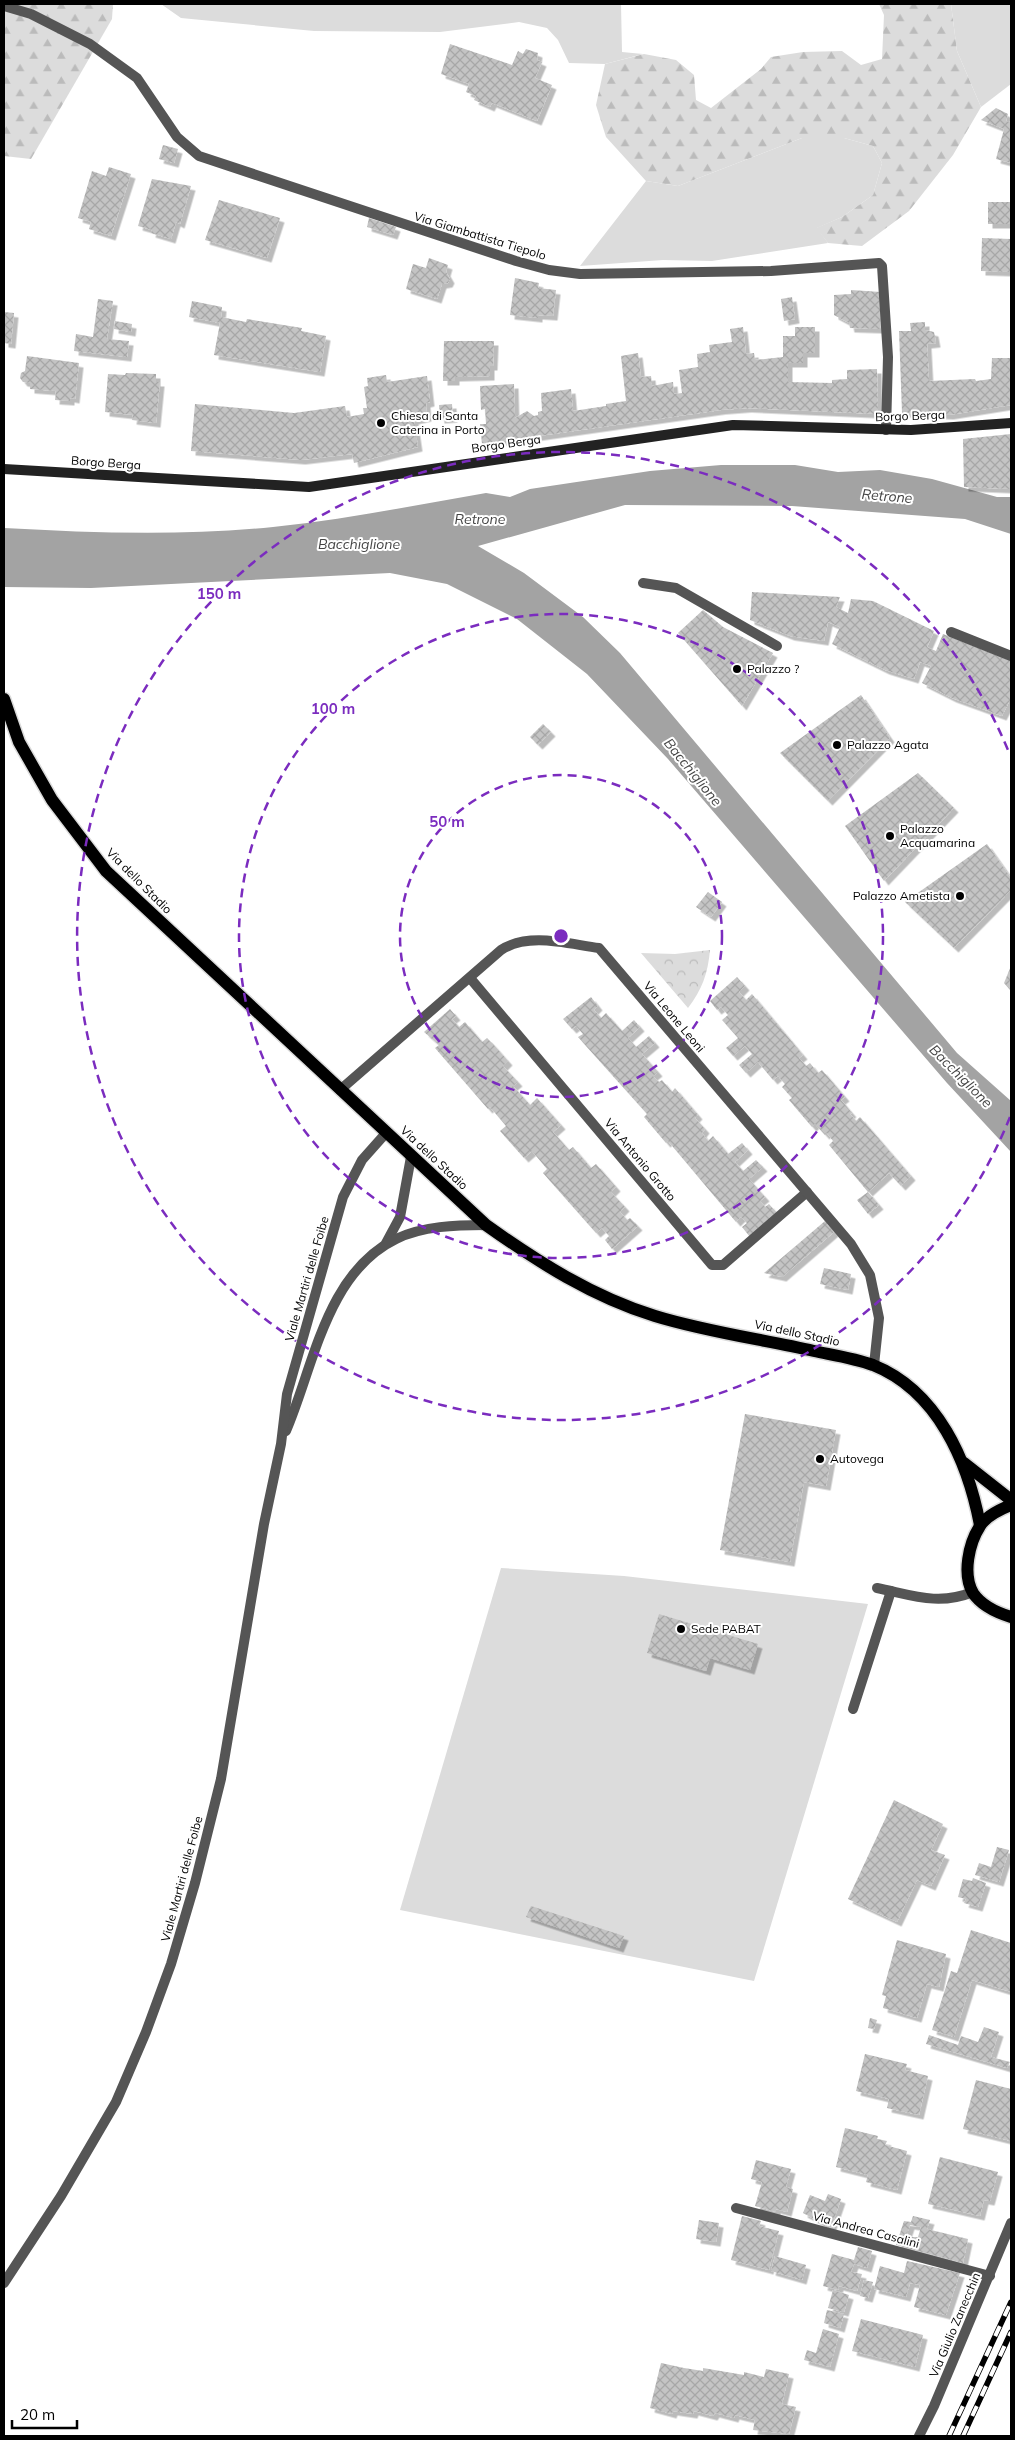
<svg xmlns="http://www.w3.org/2000/svg" width="1015" height="2440" font-family="Mulish,sans-serif">
<style>
.green{fill:#dcdcdc}
.forest{fill:url(#forest-firs)}
.park{fill:url(#park-crowns)}
.water{fill:#a3a3a3}
.building{fill:url(#building-cross-hatch);fill-rule:evenodd;filter:url(#shadow)}
.lines{fill:none;stroke-linecap:round;stroke-linejoin:round}
.primary-casing{stroke:#dbdbdb;stroke-width:15}
.pedestrian{stroke:#555;stroke-width:10}
.minor{stroke:#555;stroke-width:10}
.tertiary{stroke:#555;stroke-width:10}
.secondary{stroke:#222;stroke-width:10}
.primary{stroke:#000;stroke-width:12}
.rail-casing{stroke:#000;stroke-width:5.5}
.rail{stroke:#fff;stroke-width:4;stroke-dasharray:11;stroke-linecap:butt}
.ring{fill:none;stroke:#7b2cbf;stroke-width:2.5;stroke-dasharray:9 6}
.poi-dot{fill:#000;stroke:#fff;stroke-width:2}
.labels{text-anchor:middle;stroke-width:4;stroke-linejoin:round;paint-order:stroke}
.street-label{font-size:12px;fill:#000;stroke:#fff}
.poi-label{font-size:12px;fill:#000;stroke:#fff;text-anchor:start}
.water-label{font-size:14px;font-style:italic;fill:#444;stroke:#fff}
.centre{fill:#7b2cbf;stroke:#fff;stroke-width:2.5}
.ring-label{font-size:15px;text-anchor:middle;font-weight:bold;fill:#7b2cbf;stroke:#fff;stroke-width:4;stroke-linejoin:round;paint-order:stroke}
</style>
<defs>
<pattern id="forest-firs" width="22" height="20" patternUnits="userSpaceOnUse" patternTransform="scale(1.25)"><rect width="22" height="20" fill="#dcdcdc"/><path d="M5 1l3.5 6h-7zM16 11l3.5 6h-7z" fill="#bbb"/></pattern>
<pattern id="park-crowns" width="20" height="18" patternUnits="userSpaceOnUse" patternTransform="scale(1.25)"><rect width="20" height="18" fill="#dcdcdc"/><path d="M2 6a3 3 0 1 1 6 0M12 15a3 3 0 1 1 6 0" fill="none" stroke="#bbb"/></pattern>
<pattern id="building-cross-hatch" width="8" height="8" patternUnits="userSpaceOnUse" patternTransform="scale(1.25)"><rect width="8" height="8" fill="#c4c4c4"/><path d="M0 0l8 8M0 8l8-8" fill="none" stroke="#a7a7a7"/></pattern>
<filter id="shadow"><feDropShadow dx="4.5" dy="4.5" stdDeviation="0" flood-color="#0004"/></filter>
</defs>
<rect width="100%" height="100%" fill="#fff"/>
<g class="green">
<polygon points="161,4 621,4 622,52 643,54 605,64 569,63 558,40 547,28 519,22 440,32 314,31 181,18"/>
<polygon points="951,4 1011,4 1011,84 981,107 957,51"/>
<polygon points="802,138 844,138 873,146 882,163 873,195 842,217 817,228 828,243 712,261 663,260 580,266 646,181 678,186"/>
<polygon points="501,1568 624,1576 868,1604 754,1981 400,1910"/>
</g>
<g class="forest">
<polygon points="4,4 113,4 112,19 31,159 4,156"/>
<polygon points="879,4 951,4 957,51 981,107 953,155 909,211 862,246 828,243 816,228 842,217 873,195 882,163 873,146 844,138 802,138 678,186 646,181 606,137 596,105 605,64 644,54 676,60 694,75 696,100 711,108 761,69 771,57 803,52 842,51 861,65 882,59 884,15"/>
</g>
<path class="park" d="M 710,950 C 708,973 702,990 688,1008 L 641,953 L 675,954 Z"/>
<path class="water" d="M 721,465 L 795,465 L 838,472 L 880,470 L 932,479 L 997,497 L 1011,497 L 1011,534 L 965,519 L 792,506 L 625,505 L 478,546 L 524,573 L 583,617 L 620,653 L 957,1053 L 1011,1101 L 1011,1152 L 947,1083 L 668,759 L 587,674 L 517,619 L 447,584 L 390,573 L 91,588 L 4,587 L 4,528 C 94,533 183,536 273,527 C 344,520 415,505 486,493 L 510,497 L 530,489 L 650,471 Z"/>
<g class="building">
<polygon points="450,44 512,65 518,51 523,54 526,49 538,53 537,60 542,62 535,78 552,85 537,121 492,103 490,107 474,100 476,96 466,92 469,84 441,74"/>
<polygon points="996,108 1008,114 1006,121 1011,122 1011,163 996,159 1004,129 981,120"/>
<polygon points="163,145 178,149 174,163 159,159"/>
<polygon points="109,167 131,174 111,236 89,229 91,222 78,218 92,171 106,176"/>
<polygon points="152,179 191,186 180,224 176,222 171,239 151,233 152,230 138,226"/>
<polygon points="219,200 280,218 267,258 205,240"/>
<rect x="988" y="202" width="23" height="22"/>
<polygon points="369,218 396,227 393,235 367,227"/>
<polygon points="982,238 1011,239 1011,272 981,271"/>
<polygon points="429,258 448,265 446,272 450,279 448,283 442,284 437,299 406,289 413,264 426,268"/>
<polygon points="515,278 539,283 538,288 556,290 553,316 538,315 538,318 510,315"/>
<polygon points="851,290 881,292 880,329 850,328 849,323 834,315 834,295 851,294"/>
<polygon points="792,297 795,319 784,321 781,299"/>
<polygon points="98,299 113,301 107,339 129,341 127,357 74,351 76,334 93,337"/>
<polygon points="192,301 222,307 221,317 246,322 247,319 302,328 301,331 326,336 320,372 214,355 220,323 189,317"/>
<polygon points="4,312 14,313 11,344 4,343"/>
<polygon points="115,321 132,324 131,332 114,329"/>
<polygon points="925,322 925,330 934,332 936,343 927,344 929,381 975,379 976,381 991,379 992,358 1011,358 1011,405 949,415 902,413 899,331 911,331 910,323"/>
<polygon points="743,327 746,354 754,353 755,360 783,357 783,336 795,336 795,327 815,327 815,353 803,353 803,363 788,363 788,382 832,383 832,380 847,379 847,370 877,369 878,414 747,408 721,410 482,444 480,424 486,424 485,409 481,410 480,386 514,384 515,418 527,411 534,416 538,415 538,412 542,411 541,393 571,389 573,411 606,406 606,404 626,401 621,356 638,353 641,377 651,376 652,386 673,382 674,394 682,393 679,370 698,367 697,354 710,352 709,345 732,342 730,329"/>
<polygon points="444,341 494,341 493,366 490,366 490,376 455,377 455,381 443,381"/>
<polygon points="27,356 79,363 75,399 70,398 70,401 55,400 56,391 30,389 30,383 23,382 20,378 21,373 25,371"/>
<polygon points="126,373 156,374 156,382 160,382 156,423 132,420 133,415 105,412 108,374 125,375"/>
<polygon points="386,375 387,382 427,376 430,402 426,403 427,417 414,420 418,447 354,463 352,454 301,460 191,451 195,404 294,413 345,406 347,417 364,414 363,408 367,408 364,387 368,386 367,378"/>
<polygon points="452,404 453,418 440,419 439,405"/>
<polygon points="1011,434 1011,489 964,487 963,439"/>
<polygon points="752,592 840,597 836,607 848,613 851,599 873,601 934,631 927,647 936,651 943,634 1011,661 1011,702 1009,702 1002,716 952,698 922,683 931,666 920,662 914,679 885,670 832,644 840,627 828,622 824,641 790,636 750,620"/>
<polygon points="703,610 723,627 773,653 742,706 678,633"/>
<polygon points="861,695 890,738 828,801 780,753"/>
<polygon points="543,724 551,732 538,745 530,737"/>
<polygon points="918,773 954,808 884,881 845,826"/>
<polygon points="987,844 1011,878 1011,890 954,948 905,902"/>
<polygon points="708,892 722,902 711,917 696,907"/>
<polygon points="1011,966 1011,991 1004,983"/>
<polygon points="737,977 745,986 739,992 746,1000 752,994 803,1055 799,1058 806,1066 810,1063 818,1073 822,1070 845,1097 841,1100 852,1113 850,1114 856,1121 860,1117 911,1176 901,1186 889,1173 868,1192 879,1205 868,1214 857,1200 868,1192 829,1145 833,1141 827,1133 825,1135 815,1124 812,1127 789,1100 792,1098 782,1087 785,1084 778,1076 773,1080 758,1062 746,1073 739,1065 752,1054 745,1046 733,1056 726,1048 738,1038 722,1020 728,1015 721,1007 717,1010 710,1001"/>
<polygon points="591,997 598,1006 594,1010 601,1018 606,1013 622,1031 634,1020 640,1027 628,1038 636,1047 649,1036 655,1043 642,1054 658,1072 653,1076 659,1082 662,1080 672,1092 675,1088 698,1115 695,1118 705,1129 702,1133 708,1141 713,1136 728,1154 742,1143 748,1150 735,1162 743,1171 756,1160 763,1167 749,1179 765,1197 760,1201 765,1207 769,1204 777,1213 750,1237 742,1227 747,1223 741,1217 736,1222 668,1141 666,1143 644,1117 647,1114 578,1037 583,1034 576,1026 572,1029 563,1019"/>
<polygon points="450,1009 456,1016 452,1019 459,1027 465,1022 482,1042 487,1038 493,1044 508,1061 503,1066 518,1082 513,1086 530,1105 537,1098 561,1125 553,1132 569,1150 573,1147 591,1168 596,1164 616,1187 611,1192 625,1207 620,1212 627,1220 630,1218 638,1226 612,1249 605,1240 609,1236 602,1228 596,1233 543,1173 547,1169 532,1151 524,1158 500,1131 506,1126 490,1107 488,1109 435,1048 439,1045 424,1032"/>
<polygon points="825,1221 834,1232 782,1277 764,1273"/>
<polygon points="824,1268 851,1274 848,1290 820,1284"/>
<polygon points="745,1414 836,1430 826,1486 804,1482 790,1562 720,1550"/>
<polygon points="659,1614 758,1644 750,1670 710,1658 706,1671 647,1653"/>
<polygon points="894,1800 943,1824 931,1850 945,1855 931,1886 917,1880 897,1922 848,1899"/>
<polygon points="997,1847 1009,1850 999,1882 975,1875 979,1863 991,1867"/>
<polygon points="973,1878 986,1883 978,1907 964,1903 966,1899 958,1897 963,1879 972,1881"/>
<polygon points="531,1906 624,1936 619,1948 526,1917"/>
<polygon points="971,1930 1011,1943 1011,1992 972,1980 954,2037 932,2030 951,1971 957,1973"/>
<polygon points="897,1940 946,1954 939,1987 927,1984 917,2018 883,2008 886,1996 882,1995"/>
<polygon points="870,2018 877,2020 874,2029 868,2028"/>
<polygon points="984,2027 999,2032 991,2057 1010,2062 1007,2068 926,2044 929,2035 958,2045 961,2036 978,2042"/>
<polygon points="865,2054 907,2064 905,2070 928,2076 919,2115 887,2108 889,2099 856,2091"/>
<polygon points="976,2080 1011,2089 1011,2141 963,2129"/>
<polygon points="845,2128 878,2136 877,2139 887,2141 885,2145 907,2151 897,2190 866,2182 868,2175 836,2167"/>
<polygon points="940,2157 998,2172 990,2201 984,2200 980,2216 928,2204"/>
<polygon points="756,2160 791,2169 786,2187 793,2189 787,2212 776,2209 776,2212 755,2206 762,2182 751,2179"/>
<polygon points="828,2194 841,2199 831,2228 803,2213 810,2195 825,2201"/>
<polygon points="742,2216 761,2221 759,2226 779,2231 769,2270 731,2260"/>
<path d="M 913,2216 L 930,2220 L 927,2229 L 968,2239 L 963,2263 L 896,2245 L 904,2221 L 911,2222 ZM 910,2225 L 921,2227 L 918,2237 L 906,2237 Z"/>
<polygon points="699,2220 719,2223 716,2242 696,2239"/>
<polygon points="858,2247 872,2251 867,2268 854,2264 851,2272 862,2274 857,2291 839,2286 838,2290 823,2286 832,2254 854,2260"/>
<polygon points="775,2256 806,2265 802,2280 771,2271"/>
<polygon points="907,2261 960,2273 946,2315 914,2307 920,2285 910,2283 906,2297 874,2289 880,2266 904,2273"/>
<polygon points="864,2280 873,2282 868,2298 860,2296"/>
<polygon points="833,2290 849,2295 844,2312 828,2308"/>
<polygon points="827,2310 844,2314 840,2328 824,2323"/>
<polygon points="861,2319 923,2335 915,2367 852,2351"/>
<polygon points="823,2329 839,2334 830,2367 804,2360 807,2350 816,2353"/>
<polygon points="661,2363 684,2368 703,2371 703,2368 744,2375 744,2372 764,2377 766,2369 789,2374 782,2404 796,2407 789,2434 753,2430 755,2420 735,2415 734,2418 715,2413 713,2416 694,2411 693,2414 673,2411 672,2414 650,2408"/>
</g>
<g class="lines">
<g class="primary-casing">
<g id="primary">
<path d="M 4,699 L 19,742 L 52,800 L 106,871 L 486,1225 C 538,1262 593,1297 655,1316 C 707,1332 761,1339 814,1351 C 833,1355 854,1358 873,1365 C 938,1391 968,1462 980,1525"/>
<polyline points="964,1463 1011,1500"/>
<path d="M 1011,1505 C 1001,1509 986,1516 980,1526 C 969,1543 962,1574 973,1593 C 981,1605 998,1613 1011,1617"/>
</g>
</g>
<g class="pedestrian">
<polyline points="643,583 676,588 777,646"/>
<polyline points="951,632 1011,656"/>
</g>
<g class="minor">
<polyline points="4,6 31,14 90,44 137,78 177,137 199,156 516,261 549,270 580,274 771,271 879,263 882,266 888,357 886,430"/>
<polyline points="470,978 712,1265 723,1265 807,1192"/>
<path d="M 340,1090 L 501,950 C 529,932 568,944 599,948 L 851,1244 L 870,1275 L 879,1318 L 874,1365"/>
<path d="M 877,1588 C 912,1595 938,1606 973,1592"/>
<polyline points="853,1709 891,1591"/>
<polyline points="736,2208 990,2276"/>
<polyline points="919,2436 934,2406 1011,2223"/>
</g>
<g class="tertiary">
<polyline points="386,1243 400,1217 411,1157"/>
<path d="M 286,1431 C 314,1366 326,1273 396,1239 C 422,1226 457,1225 486,1225"/>
<polyline points="4,2283 61,2196 116,2102 146,2032 171,1964 195,1883 221,1779 264,1524 281,1444 287,1394 343,1197 362,1160 386,1133"/>
</g>
<polyline class="secondary" points="4,469 309,487 733,425 911,430 1011,423"/>
<use href="#primary" class="primary"/>
<g class="rail-casing">
<g id="rail">
<polyline points="949,2436 1011,2302"/>
<polyline points="963,2436 1011,2332"/>
</g>
</g>
<use href="#rail" class="rail"/>
</g>
<g class="ring">
<circle cx="561" cy="936" r="161"/>
<circle cx="561" cy="936" r="322"/>
<path d="M1010 1117A484 484 0 1 1 1010 755"/>
</g>
<g class="poi-dot">
<circle cx="381" cy="423" r="5"/>
<circle cx="737" cy="669" r="5"/>
<circle cx="837" cy="745" r="5"/>
<circle cx="890" cy="836" r="5"/>
<circle cx="960" cy="896" r="5"/>
<circle cx="820" cy="1459" r="5"/>
<circle cx="681" cy="1629" r="5"/>
</g>
<g class="labels">
<g class="street-label">
<text transform="translate(480 236) rotate(17)" y="4">Via Giambattista Tiepolo</text>
<text transform="translate(910 416) rotate(-2)" y="4">Borgo Berga</text>
<text transform="translate(506 444) rotate(-8)" y="4">Borgo Berga</text>
<text transform="translate(106 463) rotate(4)" y="4">Borgo Berga</text>
<text transform="translate(139 881) rotate(45)" y="4">Via dello Stadio</text>
<text transform="translate(674 1017) rotate(50)" y="4">Via Leone Leoni</text>
<text transform="translate(434 1158) rotate(43)" y="4">Via dello Stadio</text>
<text transform="translate(640 1160) rotate(50)" y="4">Via Antonio Grotto</text>
<text transform="translate(307 1279) rotate(-74)" y="4">Viale Martiri delle Foibe</text>
<text transform="translate(797 1333) rotate(12)" y="4">Via dello Stadio</text>
<text transform="translate(182 1879) rotate(-75)" y="4">Viale Martiri delle Foibe</text>
<text transform="translate(866 2230) rotate(15)" y="4">Via Andrea Casalini</text>
<text transform="translate(955 2325) rotate(-67)" y="4">Via Giulio Zanecchin</text>
</g>
<g class="poi-label">
<text x="391" y="420">Chiesa di Santa<tspan x="391" dy="14">Caterina in Porto</tspan></text>
<text x="747" y="673">Palazzo ?</text>
<text x="847" y="749">Palazzo Agata</text>
<text x="900" y="833">Palazzo<tspan x="900" dy="14">Acquamarina</tspan></text>
<text x="950" y="900" text-anchor="end">Palazzo Ametista</text>
<text x="830" y="1463">Autovega</text>
<text x="691" y="1633">Sede PABAT</text>
</g>
<g class="water-label">
<text transform="translate(887 496) rotate(5)" y="5">Retrone</text>
<text x="480" y="524">Retrone</text>
<text x="359" y="549">Bacchiglione</text>
<text transform="translate(693 772) rotate(51)" y="5">Bacchiglione</text>
<text transform="translate(961 1076) rotate(45)" y="5">Bacchiglione</text>
</g>
</g>
<circle cx="561" cy="936" r="8" class="centre"/>
<g class="ring-label">
<text x="219" y="599">150 m</text>
<text x="333" y="714">100 m</text>
<text x="447" y="827">50 m</text>
</g>
<rect width="1015" height="2440" fill="none" stroke="#000000" stroke-width="10"/>
<path d="M12 2420v8h65v-8" fill="none" stroke="#000000" stroke-width="2.5"/>
<text x="20" y="2420" font-size="15" fill="#000000" stroke="#ffffff" stroke-width="4" paint-order="stroke">20 m</text>
</svg>
